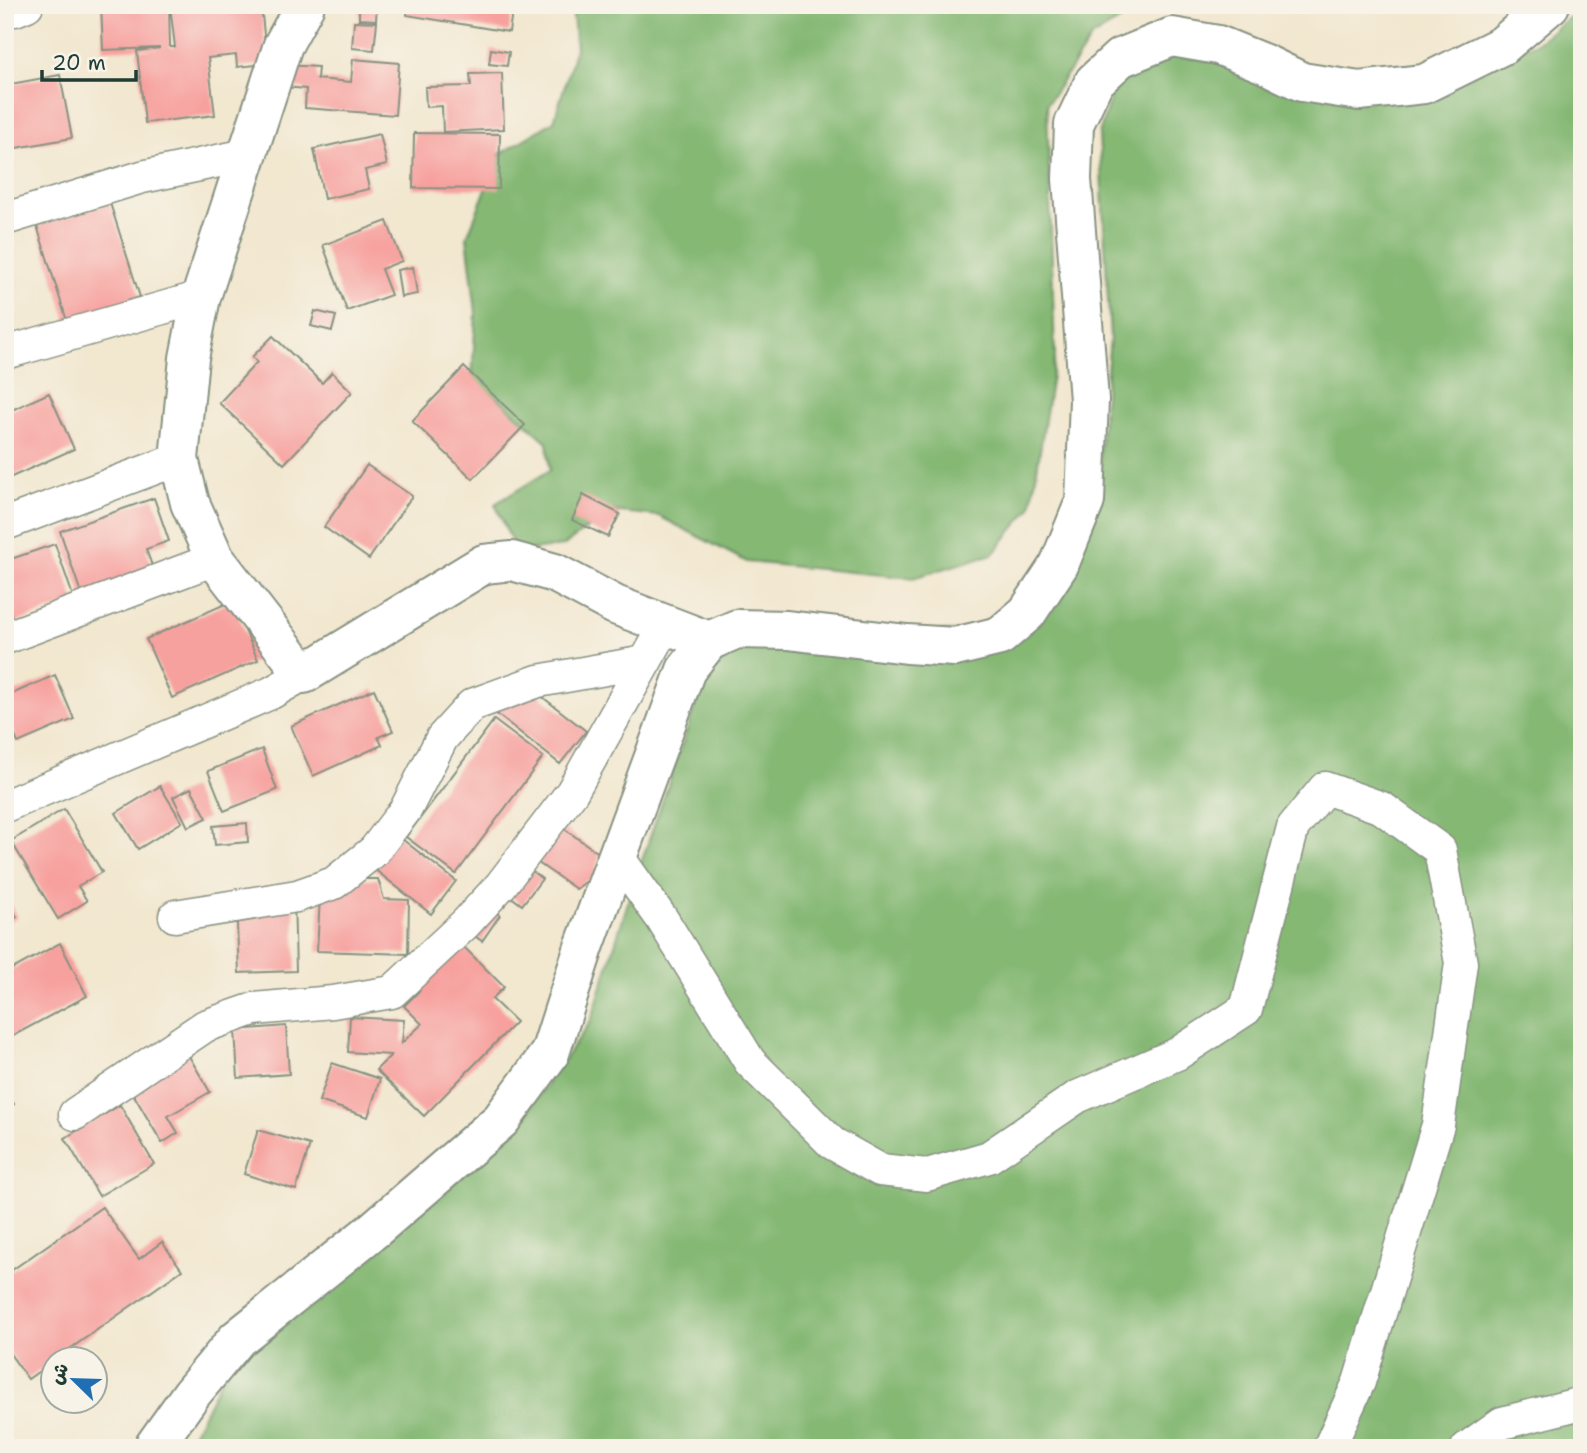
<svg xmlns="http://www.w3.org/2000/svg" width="1587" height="1453" font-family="'Shantell Sans','Playpen Sans Arabic',sans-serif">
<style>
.forest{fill:#84b873;stroke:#527a54;stroke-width:2}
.building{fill:#f7a19f}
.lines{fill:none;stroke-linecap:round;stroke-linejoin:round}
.street-casing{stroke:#889282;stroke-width:35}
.secondary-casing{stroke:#889282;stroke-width:42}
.street{stroke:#fff;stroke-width:32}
.secondary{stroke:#fff;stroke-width:38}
</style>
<rect width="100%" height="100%" fill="#f7f3e8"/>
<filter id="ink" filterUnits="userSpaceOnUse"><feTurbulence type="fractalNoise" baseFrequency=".0143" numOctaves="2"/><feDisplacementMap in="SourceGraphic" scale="14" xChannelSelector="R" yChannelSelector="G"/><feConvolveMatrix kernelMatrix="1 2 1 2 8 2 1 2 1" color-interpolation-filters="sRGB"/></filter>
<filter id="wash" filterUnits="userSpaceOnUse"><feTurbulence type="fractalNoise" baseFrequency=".00686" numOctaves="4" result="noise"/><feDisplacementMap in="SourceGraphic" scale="28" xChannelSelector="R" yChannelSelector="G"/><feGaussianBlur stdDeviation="1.57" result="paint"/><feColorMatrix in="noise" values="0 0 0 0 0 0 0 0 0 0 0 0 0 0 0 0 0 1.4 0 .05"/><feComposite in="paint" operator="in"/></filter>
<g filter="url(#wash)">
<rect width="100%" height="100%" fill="#f2e7cf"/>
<g class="forest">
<polygon points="572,5 1146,5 1092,37 1047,104 1055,357 1031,507 993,554 913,578 747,562 659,516 611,511 563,546 516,552 495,504 550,470 547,442 502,402 472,379 476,313 467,237 500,154 554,121 576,48"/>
<polygon points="1582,8 1582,1448 186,1448 228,1365 509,1137 591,1021 633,886 704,681 758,627 993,632 1023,617 1099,461 1110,338 1099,134 1117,78 1142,51 1422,89 1536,43"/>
</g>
<g id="blocks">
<g class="building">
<polygon points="101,5 169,5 170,47 175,47 170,5 261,5 267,64 237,67 236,55 208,58 215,115 145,123 137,51 160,48 103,50"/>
<polygon points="359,5 377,5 376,20 359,19"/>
<polygon points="408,5 513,5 509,32 407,15"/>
<polygon points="354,21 377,22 374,50 352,48"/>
<polygon points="491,49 509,52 507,66 489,64"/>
<polygon points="353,59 399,63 395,115 305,108 306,89 285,87 286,65 318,67 317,79 351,82"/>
<polygon points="502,73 504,129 443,132 442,106 426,107 425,87 471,86 470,74"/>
<polygon points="60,75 72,138 5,150 5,85"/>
<polygon points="414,133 500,134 499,189 413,188"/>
<polygon points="380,134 387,165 365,170 369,189 324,199 314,149"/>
<polygon points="110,203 140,297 67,321 37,226"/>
<polygon points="387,221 402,261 381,269 391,295 347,311 323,245"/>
<polygon points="413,267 417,294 401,297 397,270"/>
<polygon points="315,311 336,316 332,331 311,326"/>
<polygon points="273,336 322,383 332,372 352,392 284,464 219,403 257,362 252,357"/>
<polygon points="464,367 525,425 473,479 412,421"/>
<polygon points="49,393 74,449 5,480 5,413"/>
<polygon points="367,465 412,496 369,559 324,527"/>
<polygon points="583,495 620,514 608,537 572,520"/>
<polygon points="154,498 169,541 146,549 156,577 84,602 60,531"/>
<polygon points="55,544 75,602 14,623 5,596 5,561"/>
<polygon points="232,601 258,660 172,698 146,639"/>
<polygon points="55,675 74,719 18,743 5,713 5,697"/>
<polygon points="518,678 586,731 560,764 493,711"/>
<polygon points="374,689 393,731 378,737 382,745 313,776 291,726"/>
<polygon points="494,720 543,757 456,874 406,837"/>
<polygon points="262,749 277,790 224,811 208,771"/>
<polygon points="160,786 182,822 138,849 116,813"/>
<polygon points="191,788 207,818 188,827 173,797"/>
<polygon points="64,809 102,872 78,886 87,901 58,919 11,841"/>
<polygon points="553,821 600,854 594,876 576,889 528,856"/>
<polygon points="247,823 248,842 215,845 213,826"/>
<polygon points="398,836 456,881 431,914 373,868"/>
<polygon points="521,863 542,879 522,905 501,889"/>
<polygon points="321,879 378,879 384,899 409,900 408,954 317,951"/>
<polygon points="5,894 17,917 5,924"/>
<polygon points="294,898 296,971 239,973 236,900"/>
<polygon points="482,902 500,915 482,941 464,929"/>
<polygon points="450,933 504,987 492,999 516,1022 424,1116 376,1070 391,1055 348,1052 350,1017 404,1020 402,1043 422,1024 404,1006 420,990 407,976"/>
<polygon points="60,943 87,996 5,1040 5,973"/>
<polygon points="286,1026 289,1074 238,1078 235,1030"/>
<polygon points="186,1051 210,1092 168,1116 178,1133 162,1143 128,1085"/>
<polygon points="332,1063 380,1079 368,1117 319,1101"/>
<polygon points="5,1088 14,1104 5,1109"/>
<polygon points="120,1105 154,1164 99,1196 65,1138"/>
<polygon points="258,1130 310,1145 296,1190 244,1174"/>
<polygon points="102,1207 139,1259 162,1242 182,1270 57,1358 52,1358 52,1362 28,1379 5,1347 5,1275"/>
</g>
</g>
</g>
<g filter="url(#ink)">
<use href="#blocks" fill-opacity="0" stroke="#889282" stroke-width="2"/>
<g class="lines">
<g class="street-casing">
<g id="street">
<polyline points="5,7 15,10 27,5"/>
<polyline points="5,219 142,177 247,155"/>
<polyline points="5,353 201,297"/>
<polyline points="5,524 179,459"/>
<polyline points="5,638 215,559"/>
<polyline points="5,806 271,693 304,674"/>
<polyline points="618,857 662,919 750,1062 832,1143 880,1170 927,1175 989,1157 1077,1097 1177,1054 1246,1009 1293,827 1325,788 1382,808 1440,850 1461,963 1438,1125 1359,1382 1329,1448"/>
<polyline points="175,916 297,896 334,883 374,851 406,809 442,738 472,705 538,681 645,662"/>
<polyline points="75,1114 205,1026 254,1009 333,1002 392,992 466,923 501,885 572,792 666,625"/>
<polyline points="1467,1448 1502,1423 1582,1403"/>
</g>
</g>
<g class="secondary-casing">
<g id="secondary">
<polyline points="305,5 283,45 201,297 189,358 179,459 190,503 215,559 304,674 484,564 512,561 555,573 615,605 709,641"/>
<polyline points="153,1448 192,1393 237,1339 375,1229 501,1120 550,1053 584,947 686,670 709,641 737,629 787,630 907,644 955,647 1000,636 1027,613 1059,565 1085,501 1089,400 1072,179 1074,124 1094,82 1120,58 1172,37 1218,45 1265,64 1302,82 1359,91 1424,84 1503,45 1550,5"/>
</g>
</g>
<use href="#street" class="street"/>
<use href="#secondary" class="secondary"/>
</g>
</g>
<rect width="1587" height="1453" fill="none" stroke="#f7f3e8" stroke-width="28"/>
<g transform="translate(74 1380) rotate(293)"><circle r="33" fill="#f7f3e8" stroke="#a1aaa0" stroke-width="2"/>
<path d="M0-5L12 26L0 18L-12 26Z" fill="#1f6fb2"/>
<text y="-10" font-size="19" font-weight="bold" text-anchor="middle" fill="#1f3d34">ش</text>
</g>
<path d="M42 70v10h94v-10" fill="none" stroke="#1f3d34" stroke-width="3.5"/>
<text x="52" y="70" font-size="21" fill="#1f3d34" stroke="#f7f3e8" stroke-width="5" paint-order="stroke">20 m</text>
</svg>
